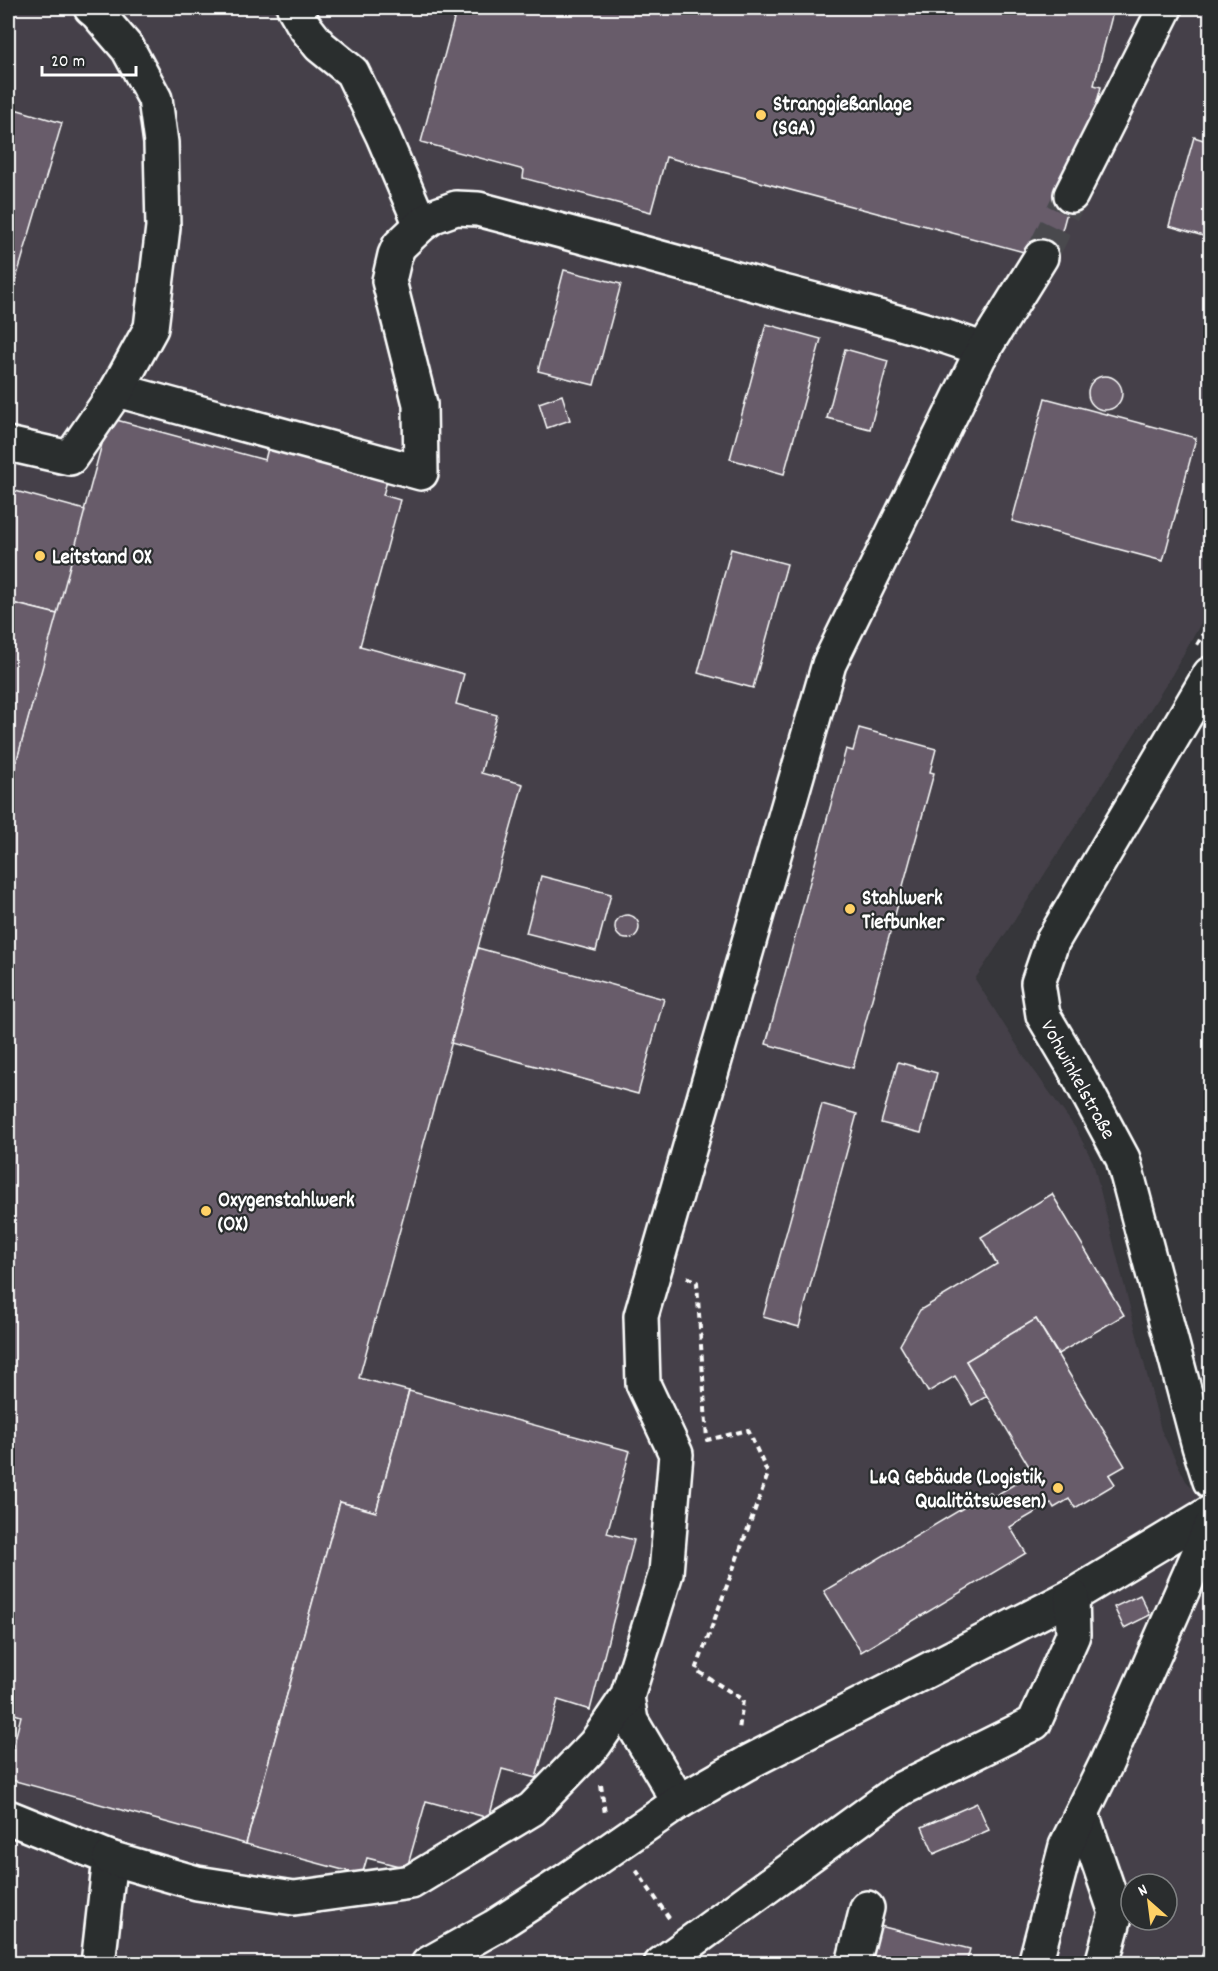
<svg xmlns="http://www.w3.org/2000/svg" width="1218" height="1971" font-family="Dekko,sans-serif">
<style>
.built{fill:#454149;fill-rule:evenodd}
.building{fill:#675c6b;stroke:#fff;stroke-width:1.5}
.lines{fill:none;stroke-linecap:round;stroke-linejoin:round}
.minor-tunnel{stroke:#4a4a4e;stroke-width:33;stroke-dasharray:33 16;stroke-linecap:butt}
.minor-casing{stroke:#fff;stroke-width:38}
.path{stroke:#fff;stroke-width:4;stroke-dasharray:6 4.5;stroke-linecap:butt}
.minor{stroke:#2a2d2e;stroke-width:33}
.rail{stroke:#fff;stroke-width:4.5}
.poi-dot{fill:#ffd166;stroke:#2a2d2e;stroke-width:2}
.labels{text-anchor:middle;stroke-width:4.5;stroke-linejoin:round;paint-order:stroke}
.poi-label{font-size:21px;font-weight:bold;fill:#fff;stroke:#2a2d2e;text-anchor:start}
.street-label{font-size:21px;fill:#fff;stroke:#2a2d2e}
</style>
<rect width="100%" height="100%" fill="#36363a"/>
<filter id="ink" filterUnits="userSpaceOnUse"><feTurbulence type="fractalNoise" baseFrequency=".0167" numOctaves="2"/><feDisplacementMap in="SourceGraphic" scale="12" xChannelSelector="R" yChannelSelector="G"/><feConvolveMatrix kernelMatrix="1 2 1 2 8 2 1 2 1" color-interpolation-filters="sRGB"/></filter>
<g filter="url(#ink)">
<path class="built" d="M 8,8 L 1210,8 L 1210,607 L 1169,680 L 1028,900 L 975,979 L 1025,1058 L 1076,1129 L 1093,1162 L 1161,1430 L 1186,1481 L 1210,1506 L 1210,1963 L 8,1964 ZM 1131,1884 L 1167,1884 L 1167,1920 L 1131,1920 Z"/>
<g class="building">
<polygon points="457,8 1114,8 1094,85 1101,87 1054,260 666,157 651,212 523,178 524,170 421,142"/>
<polygon points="8,107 62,123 8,306"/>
<polygon points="1194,137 1210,142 1210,238 1169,226"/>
<polygon points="564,270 621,284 594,385 538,371"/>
<polygon points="766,324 821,339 784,474 730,459"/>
<polygon points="845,349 888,361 870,429 827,418"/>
<circle cx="1105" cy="393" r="17"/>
<polygon points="562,395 570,420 547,428 539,403"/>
<polygon points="1045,398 1196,438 1163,561 1012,521"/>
<polygon points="109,418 265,460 268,448 387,481 383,495 400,500 360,646 464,674 456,704 497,715 481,773 523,784 359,1378 409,1391 376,1512 340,1502 246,1844 8,1779 8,1767 21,1716 8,1712 8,792"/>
<polygon points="8,489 85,510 57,614 8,602"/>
<polygon points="731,549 787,564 753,688 698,673"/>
<polygon points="8,602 57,614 8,792"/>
<polygon points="859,728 936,749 930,772 934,773 853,1068 766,1044 846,749 853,751"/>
<polygon points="541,876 611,894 596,951 526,933"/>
<circle cx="627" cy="927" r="12"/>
<polygon points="478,948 664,999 638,1094 451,1043"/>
<polygon points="898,1062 937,1073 921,1133 881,1123"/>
<polygon points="822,1104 857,1114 799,1327 763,1317"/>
<polygon points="1052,1194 1124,1315 1058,1354 1036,1319 966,1361 987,1396 972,1405 955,1376 928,1392 900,1345 920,1310 997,1264 981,1237"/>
<polygon points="1036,1319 1125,1466 1109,1475 1115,1484 1075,1508 1069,1499 1054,1508 1051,1503 1010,1527 1026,1553 861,1652 824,1591 990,1492 993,1497 1033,1473 966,1361"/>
<polygon points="409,1391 630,1451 607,1533 634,1540 590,1710 558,1700 536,1778 502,1769 489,1818 426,1801 407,1868 367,1858 362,1875 246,1844 340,1502 376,1512"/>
<polygon points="1140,1595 1150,1615 1124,1628 1114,1607"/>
<polygon points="977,1803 989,1830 934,1854 922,1827"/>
<polygon points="876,1925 970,1949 966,1964 867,1964"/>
</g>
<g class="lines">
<polyline class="minor-tunnel" points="1041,257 1071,195"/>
<g class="minor-casing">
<g id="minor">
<polyline points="294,8 305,27 320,46 352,72 383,136 421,225"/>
<polyline points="1071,195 1165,8"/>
<path d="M 117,390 L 421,473 L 420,404 L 389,281 L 395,255 L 399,246 L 421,225 L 434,216 L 456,208 L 478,209 C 574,234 669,260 765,287 C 838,307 912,323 984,350"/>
<polyline points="8,444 70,458 117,390 151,328 163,227 161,143 155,99 128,49 97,13 91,8"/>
<polyline points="1210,674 1052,942 1038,983 1043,1015 1072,1064 1123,1159 1199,1446 1210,1481"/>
<polyline points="627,1697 631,1721 679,1802"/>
<polyline points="1082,1814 1116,1913 1102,1964"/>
<polyline points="8,1817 110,1858 98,1964"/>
<polyline points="110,1858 197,1883 294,1898 411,1882 532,1809 595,1744 627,1697 666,1573 676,1454 643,1384 641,1316 666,1230 829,664 979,357 1041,257"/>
<polyline points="428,1964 494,1927 565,1881 679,1802 747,1763 1072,1596 1210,1513"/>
<polyline points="661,1964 901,1789 1034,1723 1073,1635 1072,1596"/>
<polyline points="853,1964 867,1908"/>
<polyline points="1035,1964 1066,1846 1106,1764 1210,1528"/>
</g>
</g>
<g class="path">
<polyline points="1197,645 1210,622"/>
<polyline points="687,1277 697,1282 707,1440 748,1430 768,1474 696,1670 743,1700 739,1730"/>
<polyline points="601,1785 605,1814"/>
<polyline points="636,1870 669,1918"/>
</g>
<use href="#minor" class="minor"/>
<polyline class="rail" points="1201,1964 1210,1933"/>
</g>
</g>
<g class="poi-dot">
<circle cx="761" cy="115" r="6"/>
<circle cx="40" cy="556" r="6"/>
<circle cx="850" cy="909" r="6"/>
<circle cx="206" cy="1211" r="6"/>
<circle cx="1058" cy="1488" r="6"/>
</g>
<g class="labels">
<g class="poi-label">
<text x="773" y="110">Stranggießanlage<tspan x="773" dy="24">(SGA)</tspan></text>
<text x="52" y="563">Leitstand OX</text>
<text x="862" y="904">Stahlwerk<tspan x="862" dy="24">Tiefbunker</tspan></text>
<text x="218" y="1206">Oxygenstahlwerk<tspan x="218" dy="24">(OX)</tspan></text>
<text x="1046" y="1483" text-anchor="end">L&amp;Q Gebäude (Logistik,<tspan x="1046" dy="24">Qualitätswesen)</tspan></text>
</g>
<g class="street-label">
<text transform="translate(1079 1079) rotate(61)" y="7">Vohwinkelstraße</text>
</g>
</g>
<rect width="1218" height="1971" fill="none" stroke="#2a2d2e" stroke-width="30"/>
<rect x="15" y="15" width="1188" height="1941" fill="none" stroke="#fff" stroke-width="2" filter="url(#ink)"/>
<g transform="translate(1149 1902) rotate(332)"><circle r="28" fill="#2a2d2e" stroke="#7f8182" stroke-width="1.5"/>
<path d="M0-4.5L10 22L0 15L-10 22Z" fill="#ffd166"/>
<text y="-9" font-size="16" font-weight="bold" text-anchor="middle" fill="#ffffff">N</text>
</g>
<path d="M42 66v9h94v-9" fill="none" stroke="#ffffff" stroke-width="3"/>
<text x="51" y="66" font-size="18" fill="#ffffff" stroke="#2a2d2e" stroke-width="4.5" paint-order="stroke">20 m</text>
</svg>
